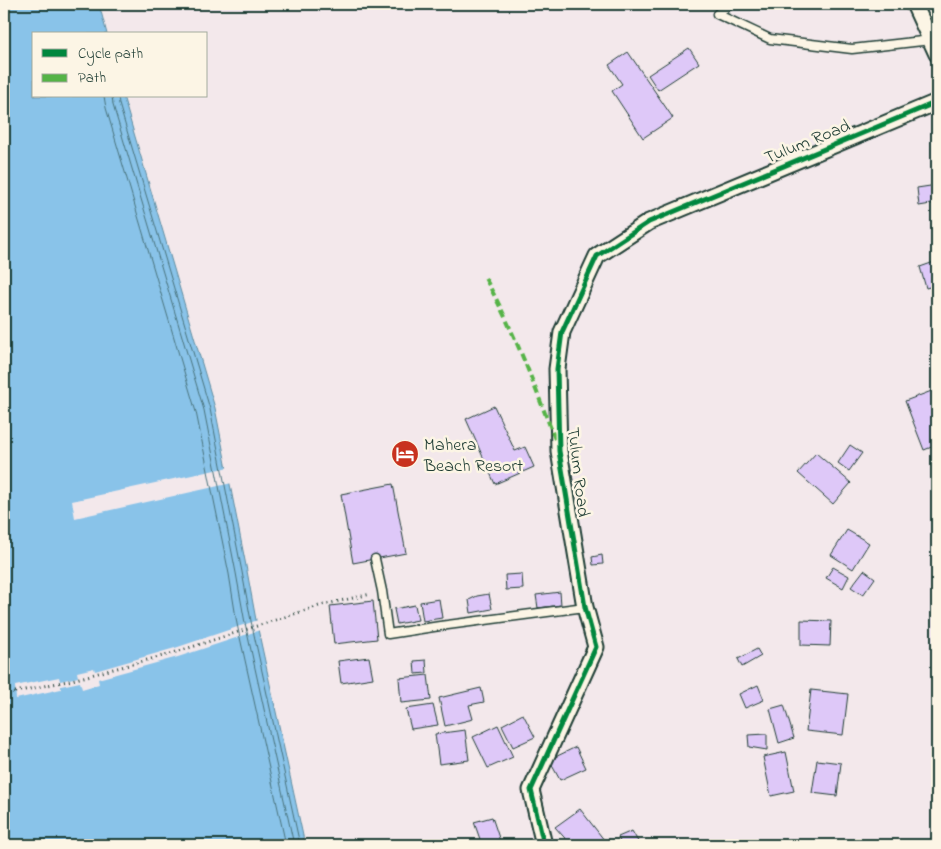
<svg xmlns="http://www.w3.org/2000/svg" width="941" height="849" font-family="'Indie Flower',sans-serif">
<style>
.water{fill:#89c3e9;stroke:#5f8da1}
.pier{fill:#f3e8eb}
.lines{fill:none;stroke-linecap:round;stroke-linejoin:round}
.shore{stroke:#49737c;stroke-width:1}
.ferry{stroke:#3a5e61;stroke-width:1;stroke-dasharray:6 5;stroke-linecap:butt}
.building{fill:#dec8f8;stroke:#1f3d34}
.lane-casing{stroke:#1f3d34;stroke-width:11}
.street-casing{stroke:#1f3d34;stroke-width:19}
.path{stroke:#1f3d34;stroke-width:3;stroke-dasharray:1 4;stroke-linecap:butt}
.lane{stroke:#fcf5e5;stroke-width:8}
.street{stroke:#fcf5e5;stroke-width:15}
.quiet{stroke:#55b346;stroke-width:4;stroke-dasharray:8 4;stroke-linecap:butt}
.cycleway-casing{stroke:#fcf5e5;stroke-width:8}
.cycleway{stroke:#00873e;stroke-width:5}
.labels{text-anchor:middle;stroke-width:5;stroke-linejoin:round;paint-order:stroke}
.street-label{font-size:18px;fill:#1f3d34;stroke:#fcf5e5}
.poi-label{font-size:18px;fill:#1f3d34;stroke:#fcf5e5;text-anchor:start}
</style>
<rect width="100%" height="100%" fill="#f3e8eb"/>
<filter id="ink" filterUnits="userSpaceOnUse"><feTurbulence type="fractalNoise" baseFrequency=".02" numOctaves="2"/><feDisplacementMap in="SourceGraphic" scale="10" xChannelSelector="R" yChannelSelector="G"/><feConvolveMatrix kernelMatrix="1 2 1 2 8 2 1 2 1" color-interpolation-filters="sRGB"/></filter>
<g filter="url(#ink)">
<polygon class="water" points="4,4 99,4 107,34 34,34 34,96 123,96 215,408 247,571 256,620 305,845 4,845"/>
<g class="pier">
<polygon points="229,467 232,483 75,518 72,501"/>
<polygon points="258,620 260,630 178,657 98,679 99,684 82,689 80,682 61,686 61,689 16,699 15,686 59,677 60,681 78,677 77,672 94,668 95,671 175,648"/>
</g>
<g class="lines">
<g class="shore">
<polyline points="104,96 106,108 196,412 229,574 237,624 286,845"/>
<polyline points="112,96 113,105 204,410 236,573 245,623 294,845"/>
<polyline points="118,96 119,104 210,409 242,572 251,621 300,845"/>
</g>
<polyline class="ferry" points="4,702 15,692"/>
</g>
<g class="building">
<polygon points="689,48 699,63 658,90 648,75"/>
<polygon points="628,52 673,118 643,138 612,91 622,84 609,65"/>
<polygon points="937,185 937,203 919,206 917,188"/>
<polygon points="937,261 937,285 926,288 920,267"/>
<polygon points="937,389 937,445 924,450 905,401"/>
<polygon points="494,406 515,451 525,447 534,467 495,484 466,419"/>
<polygon points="850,445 862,453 849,471 838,463"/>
<polygon points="816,453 851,483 833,504 798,473"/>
<polygon points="393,484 406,553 353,563 341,494"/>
<polygon points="847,530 869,543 853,569 831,555"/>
<polygon points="602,555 603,564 593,565 592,557"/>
<polygon points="833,567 849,576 843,588 826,578"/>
<polygon points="864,570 875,578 863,595 851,587"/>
<polygon points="522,574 523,589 506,590 505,575"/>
<polygon points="560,592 561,605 538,608 536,595"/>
<polygon points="489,594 492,609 471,613 469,600 477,596"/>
<polygon points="439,599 442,618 423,621 420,602"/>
<polygon points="373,601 377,639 334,644 330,606"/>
<polygon points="415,605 418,620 397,624 394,609"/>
<polygon points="801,620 831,621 830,646 801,645"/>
<polygon points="757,649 761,656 742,667 738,659"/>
<polygon points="369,657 373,678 341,683 338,661"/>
<polygon points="426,660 427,673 415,674 414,661"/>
<polygon points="428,675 431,700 401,703 399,678"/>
<polygon points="758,685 764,700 745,708 739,694"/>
<polygon points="481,688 484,702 469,705 473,719 445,726 439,698"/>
<polygon points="811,690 848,694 843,735 806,731"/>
<polygon points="433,705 438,725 411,729 406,709"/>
<polygon points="784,705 794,738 779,743 770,709"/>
<polygon points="523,714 535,737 513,747 502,725"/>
<polygon points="498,725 513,757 488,768 473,737"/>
<polygon points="465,730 469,760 439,764 435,734"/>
<polygon points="767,734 767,750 749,747 748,735"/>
<polygon points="576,747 586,768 560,780 549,760"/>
<polygon points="786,752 794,791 771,796 763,757"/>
<polygon points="817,760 841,763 837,796 812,793"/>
<polygon points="580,809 608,845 571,845 555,827"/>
<polygon points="492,817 501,844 497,845 482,845 474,822"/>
<polygon points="632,831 640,845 621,845 618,837"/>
</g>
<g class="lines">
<g class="lane-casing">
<g id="lane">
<polyline points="730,4 717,14 770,39 852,49 931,40"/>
<polyline points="375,559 382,591 388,634 440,626 585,607"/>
</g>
</g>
<g class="street-casing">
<g id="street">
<polyline points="914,4 937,54"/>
<polyline points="544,845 531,790 596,647 585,607 559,451 557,369 562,332 597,256 649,222 937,102"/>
</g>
</g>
<polyline class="path" points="15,692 72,680 170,654 322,605 371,594"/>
<use href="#lane" class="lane"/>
<use href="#street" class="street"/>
<path class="quiet" d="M 485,278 C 514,330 534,385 555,439"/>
<g class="cycleway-casing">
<polyline id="cycleway" points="544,845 531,790 596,647 585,607 559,451 557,369 562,332 597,256 649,222 937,102"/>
</g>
<use href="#cycleway" class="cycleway"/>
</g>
</g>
<defs>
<g id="hotel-disc" transform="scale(1.4375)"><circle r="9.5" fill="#c8321e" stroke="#fcf5e5"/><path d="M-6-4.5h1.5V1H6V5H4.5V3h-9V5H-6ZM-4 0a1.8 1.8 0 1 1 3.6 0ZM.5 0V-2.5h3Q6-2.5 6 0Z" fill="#fff"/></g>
</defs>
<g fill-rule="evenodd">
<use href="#hotel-disc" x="405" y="454"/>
</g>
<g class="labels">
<g class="street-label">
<text transform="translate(807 141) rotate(-22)" y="6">Tulum Road</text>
<text transform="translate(579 472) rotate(83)" y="6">Tulum Road</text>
</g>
<g class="poi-label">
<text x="424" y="450">Mahera<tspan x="424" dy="21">Beach Resort</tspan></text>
</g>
</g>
<rect width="941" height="849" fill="none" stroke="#fcf5e5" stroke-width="20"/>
<rect x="10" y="10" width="921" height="829" fill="none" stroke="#1f3d34" stroke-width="2" filter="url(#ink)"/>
<rect x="32" y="32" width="175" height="65" fill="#fcf5e5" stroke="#a4ab9e"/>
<rect x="42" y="49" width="25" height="8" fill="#00873e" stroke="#a4ab9e"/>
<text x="78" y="58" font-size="15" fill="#1f3d34">Cycle path</text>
<rect x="42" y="74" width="25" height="8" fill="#55b346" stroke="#a4ab9e"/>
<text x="78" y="82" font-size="15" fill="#1f3d34">Path</text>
</svg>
